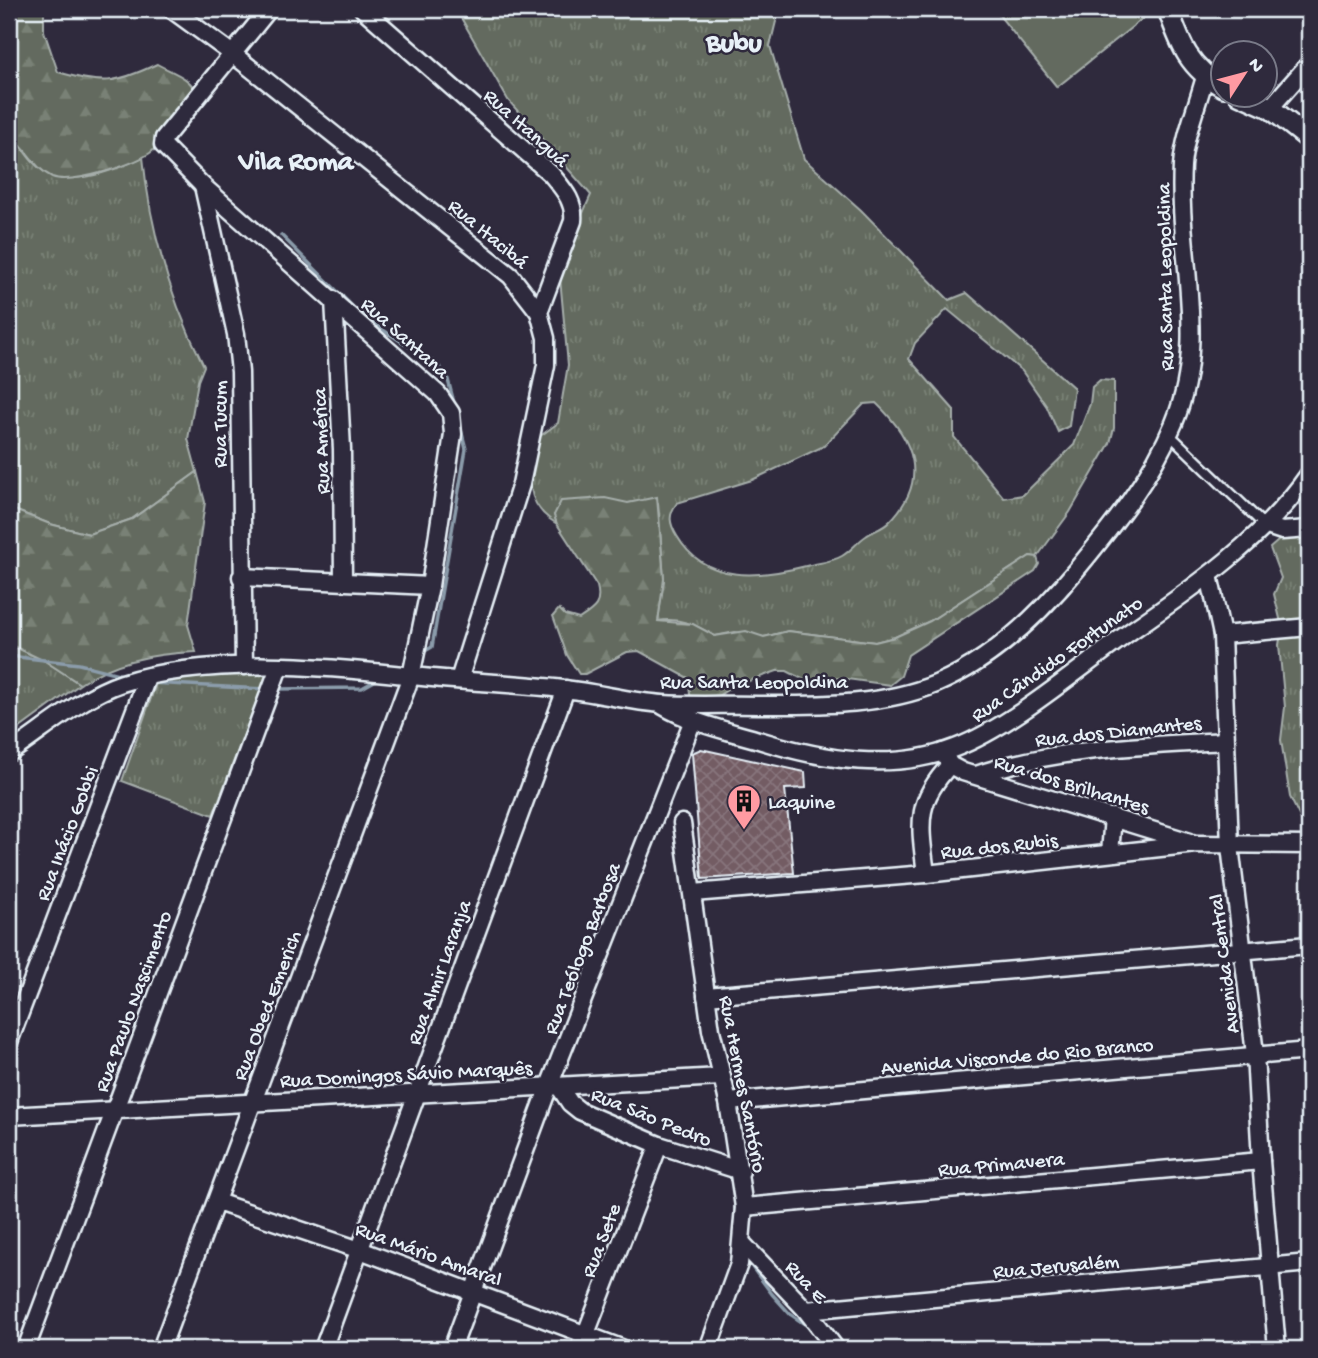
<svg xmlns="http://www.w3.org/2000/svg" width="1318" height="1358" font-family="'Gochi Hand',sans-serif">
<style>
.grass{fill:url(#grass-tufts);stroke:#a6aeab;stroke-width:2;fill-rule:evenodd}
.forest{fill:url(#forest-firs);stroke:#a6aeab;stroke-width:2}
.green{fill:#636b5e;stroke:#a6aeab;stroke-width:2}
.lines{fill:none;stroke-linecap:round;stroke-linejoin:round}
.stream{stroke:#8b9cab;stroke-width:3.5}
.building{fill:url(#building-cross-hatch);stroke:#e8f1f8;stroke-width:2}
.service-casing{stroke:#e8f1f8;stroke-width:13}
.minor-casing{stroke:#e8f1f8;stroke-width:21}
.tertiary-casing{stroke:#e8f1f8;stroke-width:24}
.service{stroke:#2f2a3d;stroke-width:8}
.minor{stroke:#2f2a3d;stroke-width:16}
.tertiary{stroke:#2f2a3d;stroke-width:19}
.labels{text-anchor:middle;stroke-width:5;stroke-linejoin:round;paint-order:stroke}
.street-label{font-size:21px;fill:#e8f1f8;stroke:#2f2a3d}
.poi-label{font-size:21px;fill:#e8f1f8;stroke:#2f2a3d;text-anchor:start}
.district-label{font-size:28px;font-weight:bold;fill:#e8f1f8;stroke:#2f2a3d}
</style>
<defs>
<pattern id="grass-tufts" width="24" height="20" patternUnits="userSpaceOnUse" patternTransform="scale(1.75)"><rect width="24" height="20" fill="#636b5e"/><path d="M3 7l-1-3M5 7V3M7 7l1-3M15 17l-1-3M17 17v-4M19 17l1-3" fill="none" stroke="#798176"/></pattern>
<pattern id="forest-firs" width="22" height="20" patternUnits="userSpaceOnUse" patternTransform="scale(1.75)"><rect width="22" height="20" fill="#636b5e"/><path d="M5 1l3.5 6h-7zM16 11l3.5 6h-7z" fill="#798176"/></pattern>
<pattern id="building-cross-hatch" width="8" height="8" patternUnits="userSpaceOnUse" patternTransform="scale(1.75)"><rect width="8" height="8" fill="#735c64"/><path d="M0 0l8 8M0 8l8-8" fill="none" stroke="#87747b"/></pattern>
</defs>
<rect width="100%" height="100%" fill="#2f2a3d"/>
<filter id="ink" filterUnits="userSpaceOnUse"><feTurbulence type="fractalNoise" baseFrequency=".0143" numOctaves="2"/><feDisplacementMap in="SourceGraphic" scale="14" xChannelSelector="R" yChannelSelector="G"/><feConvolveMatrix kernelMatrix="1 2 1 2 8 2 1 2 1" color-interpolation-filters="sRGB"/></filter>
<g filter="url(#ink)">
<g class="grass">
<path d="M 456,9 L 779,9 L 770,46 L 804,159 L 861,210 L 949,300 L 967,293 L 1074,388 L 1069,426 L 1058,432 L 1047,407 L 1022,371 L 947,309 L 915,343 L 909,359 L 954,410 L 954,437 L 1004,498 L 1023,495 L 1074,445 L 1090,404 L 1092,387 L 1100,380 L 1114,381 L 1114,428 L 1110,443 L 1070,512 L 1037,557 L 1030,556 L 930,621 L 895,637 L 875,642 L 788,631 L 764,637 L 735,632 L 715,636 C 696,625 680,617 658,621 L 664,579 L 658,503 L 654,499 C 644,500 632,504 621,503 C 589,499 582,495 554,515 L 557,524 C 520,502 530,472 539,437 L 558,423 L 568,365 L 559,267 L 591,195 L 508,100 ZM 876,403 C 915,440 930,481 889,522 C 884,528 873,531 866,536 C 857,542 851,551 842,556 C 832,562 817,563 806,566 C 759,578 705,584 677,536 C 669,523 668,515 677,503 L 752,480 L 824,446 L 864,404 Z"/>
<path d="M 9,138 C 22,143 25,155 35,164 C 62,192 113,171 143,157 C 150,230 171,301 204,366 L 198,381 L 188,439 L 197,472 L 132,519 L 89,534 L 50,524 L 9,508 Z"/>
<polygon points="1286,534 1309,534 1309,836 1290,797 1281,740 1285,707 1279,645 1282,627 1274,594 1281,578 1270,548"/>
<polygon points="9,644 45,661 80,684 9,736"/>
<polygon points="268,672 213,815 122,781 157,681"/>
</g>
<g class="forest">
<path d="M 9,9 L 44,9 L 44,31 L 58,72 C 102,85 115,84 157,64 C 171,72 192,77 197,95 C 188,106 158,148 150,153 C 132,165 72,185 52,177 C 33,168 27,145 9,138 Z"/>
<path d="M 197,472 L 205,502 L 188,625 L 196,652 C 155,653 114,661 80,684 L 45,661 L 9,644 L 9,508 L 50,524 L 89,534 L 132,519 Z"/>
<path d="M 657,497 L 664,579 L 658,621 L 693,624 L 715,636 L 746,631 L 764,637 L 788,631 L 875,642 L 895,637 L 930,621 L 1030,556 L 1037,557 L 1039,564 L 1035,571 L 908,655 L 901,676 L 890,685 L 840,678 L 808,682 L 787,671 L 777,671 L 732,687 L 707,703 L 691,701 L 688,678 L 639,651 L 627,652 L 585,674 L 579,674 L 567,655 L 553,616 L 559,609 L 565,615 L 579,619 C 594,609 602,605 597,586 L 557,524 L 554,515 L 561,501 L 605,498 L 628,503 Z"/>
</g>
<polygon class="green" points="994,9 1151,9 1152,11 1057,87"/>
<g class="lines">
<g class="stream">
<polyline points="281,235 353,307 375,325 437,364 447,376 466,449 432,647 420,654"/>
<polyline points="9,656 79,664 126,676"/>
<polyline points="150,683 265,689"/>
<polyline points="276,689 362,688 378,679"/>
<polyline points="735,1223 735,1199"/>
<polyline points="746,1259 772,1294 790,1314 809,1327 826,1349"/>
</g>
</g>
<polygon class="building" points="701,749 805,772 806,788 785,789 794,873 702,879 692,753"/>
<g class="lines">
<g class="service-casing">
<polyline id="service" points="1169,434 1264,525"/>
</g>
<g class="minor-casing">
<g id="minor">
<polyline points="171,9 234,55 511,276 539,312 546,338 546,365 521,484 459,680"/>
<path d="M 363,9 L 551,174 C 563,189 575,201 573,221 L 539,312"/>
<polyline points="1270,108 1309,64"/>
<polyline points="203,186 236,334 240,372 244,666"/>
<polyline points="334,300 342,449 343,581"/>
<polyline points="1264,525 1282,531 1309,529"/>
<polyline points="1209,575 1222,635 1230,846 1255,1054 1261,1161 1277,1349"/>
<polyline points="241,577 430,586"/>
<polyline points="1222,635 1309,627"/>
<path d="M 663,706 C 693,724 729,731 762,741 C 824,760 892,772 955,748 C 1011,727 1081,667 1131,631 C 1195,587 1265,538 1309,474"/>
<polyline points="943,752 950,765 963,772 1190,842"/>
<path d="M 9,753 C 44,730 82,696 122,683 C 208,656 325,666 413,676 C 463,682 513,683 563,689 C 596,692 629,702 663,704 C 696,706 730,704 763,705 C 820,705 882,706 936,684 C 993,660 1039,615 1077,569 C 1115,523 1151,478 1174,423 C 1209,340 1177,252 1182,166 C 1184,137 1197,106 1205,77"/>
<path d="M 976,775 C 1056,748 1141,746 1225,741"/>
<polyline points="682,823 711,1030 728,1102 744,1207 739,1264 708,1349"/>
<polyline points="1110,853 1113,817"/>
<path d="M 926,874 C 920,825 914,803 950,765"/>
<polyline points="693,893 926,874 1196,844 1309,845"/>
<polyline points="706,996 1309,945"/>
<polyline points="9,1042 147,678"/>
<polyline points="558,1085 570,1103 580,1111 659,1145 741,1171"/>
<polyline points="728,1102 1309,1051"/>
<polyline points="9,1116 721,1077"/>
<polyline points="217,1202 360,1250 624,1349"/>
<polyline points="744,1207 1261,1161"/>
<polyline points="743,1244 806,1310 836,1349"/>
<polyline points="806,1310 1309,1263"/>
<polyline points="26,1349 279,667"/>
<polyline points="161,1349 411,676 430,586 453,434 451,413 438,394 203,186 163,145 164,138 269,9"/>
<polyline points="323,1349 566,689"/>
<polyline points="452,1349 549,1086 693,720"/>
<polyline points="580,1349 659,1145"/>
</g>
</g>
<g class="tertiary-casing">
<g id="tertiary">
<path d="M 1168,9 C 1180,44 1189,69 1224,87"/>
<polyline points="1239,94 1270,108 1309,139"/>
</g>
</g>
<use href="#service" class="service"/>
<use href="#minor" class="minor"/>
<use href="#tertiary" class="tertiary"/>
</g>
</g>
<defs>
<g id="building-pin" transform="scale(1.75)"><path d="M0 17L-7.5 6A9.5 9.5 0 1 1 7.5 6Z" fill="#ff9aa2" stroke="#2f2a3d"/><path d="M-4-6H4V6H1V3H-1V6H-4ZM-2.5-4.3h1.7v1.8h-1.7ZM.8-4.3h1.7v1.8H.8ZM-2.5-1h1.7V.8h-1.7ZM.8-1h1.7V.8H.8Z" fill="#111"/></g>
</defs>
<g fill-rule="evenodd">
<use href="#building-pin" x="744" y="801"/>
</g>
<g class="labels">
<g class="street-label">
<text transform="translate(527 127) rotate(42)" y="7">Rua Itanguá</text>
<text transform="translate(489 233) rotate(40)" y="7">Rua Itacibá</text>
<text transform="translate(1164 277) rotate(-91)" y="7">Rua Santa Leopoldina</text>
<text transform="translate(406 337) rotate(42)" y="7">Rua Santana</text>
<text transform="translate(219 424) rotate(-90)" y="7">Rua Tucum</text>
<text transform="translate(320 441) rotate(-92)" y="7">Rua América</text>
<text transform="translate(1056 658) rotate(-35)" y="7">Rua Cândido Fortunato</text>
<text x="754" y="688">Rua Santa Leopoldina</text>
<text transform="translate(1118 730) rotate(-6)" y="7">Rua dos Diamantes</text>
<text transform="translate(1072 783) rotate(17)" y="7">Rua dos Brilhantes</text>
<text transform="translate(66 833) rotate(-69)" y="7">Rua Inácio Gobbi</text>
<text transform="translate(999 845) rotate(-6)" y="7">Rua dos Rubis</text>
<text transform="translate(581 948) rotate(-69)" y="7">Rua Teólogo Barbosa</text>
<text transform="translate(1223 964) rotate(-97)" y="7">Avenida Central</text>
<text transform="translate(438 972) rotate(-70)" y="7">Rua Almir Laranja</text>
<text transform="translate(132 1001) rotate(-70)" y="7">Rua Paulo Nascimento</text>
<text transform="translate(266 1005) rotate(-69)" y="7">Rua Obed Emerich</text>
<text transform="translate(1017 1055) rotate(-5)" y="7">Avenida Visconde do Rio Branco</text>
<text transform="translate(406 1073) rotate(-3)" y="7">Rua Domingos Sávio Marquês</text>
<text transform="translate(744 1084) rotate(79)" y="7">Rua Hermes Santório</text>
<text transform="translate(652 1116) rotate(22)" y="7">Rua São Pedro</text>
<text transform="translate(1001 1163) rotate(-5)" y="7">Rua Primavera</text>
<text transform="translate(600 1240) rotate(-69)" y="7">Rua Sete</text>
<text transform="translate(429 1253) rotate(20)" y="7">Rua Mário Amaral</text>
<text transform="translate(1056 1265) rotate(-5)" y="7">Rua Jerusalém</text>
<text transform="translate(807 1281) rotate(47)" y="7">Rua E</text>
</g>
<g class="poi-label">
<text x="768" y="808">Laquine</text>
</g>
<g class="district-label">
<text x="734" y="50">Bubu</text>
<text x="296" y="169">Vila Roma</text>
</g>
</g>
<rect width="1318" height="1358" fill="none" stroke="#2f2a3d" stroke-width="35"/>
<rect x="18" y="18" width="1283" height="1323" fill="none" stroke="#e8f1f8" stroke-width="2.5" filter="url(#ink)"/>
<g transform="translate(1244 74) rotate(54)"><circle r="33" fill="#2f2a3d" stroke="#797a88" stroke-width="2"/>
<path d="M0-5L12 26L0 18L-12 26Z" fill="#ff9aa2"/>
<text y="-10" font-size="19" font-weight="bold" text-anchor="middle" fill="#e8f1f8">N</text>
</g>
</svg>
